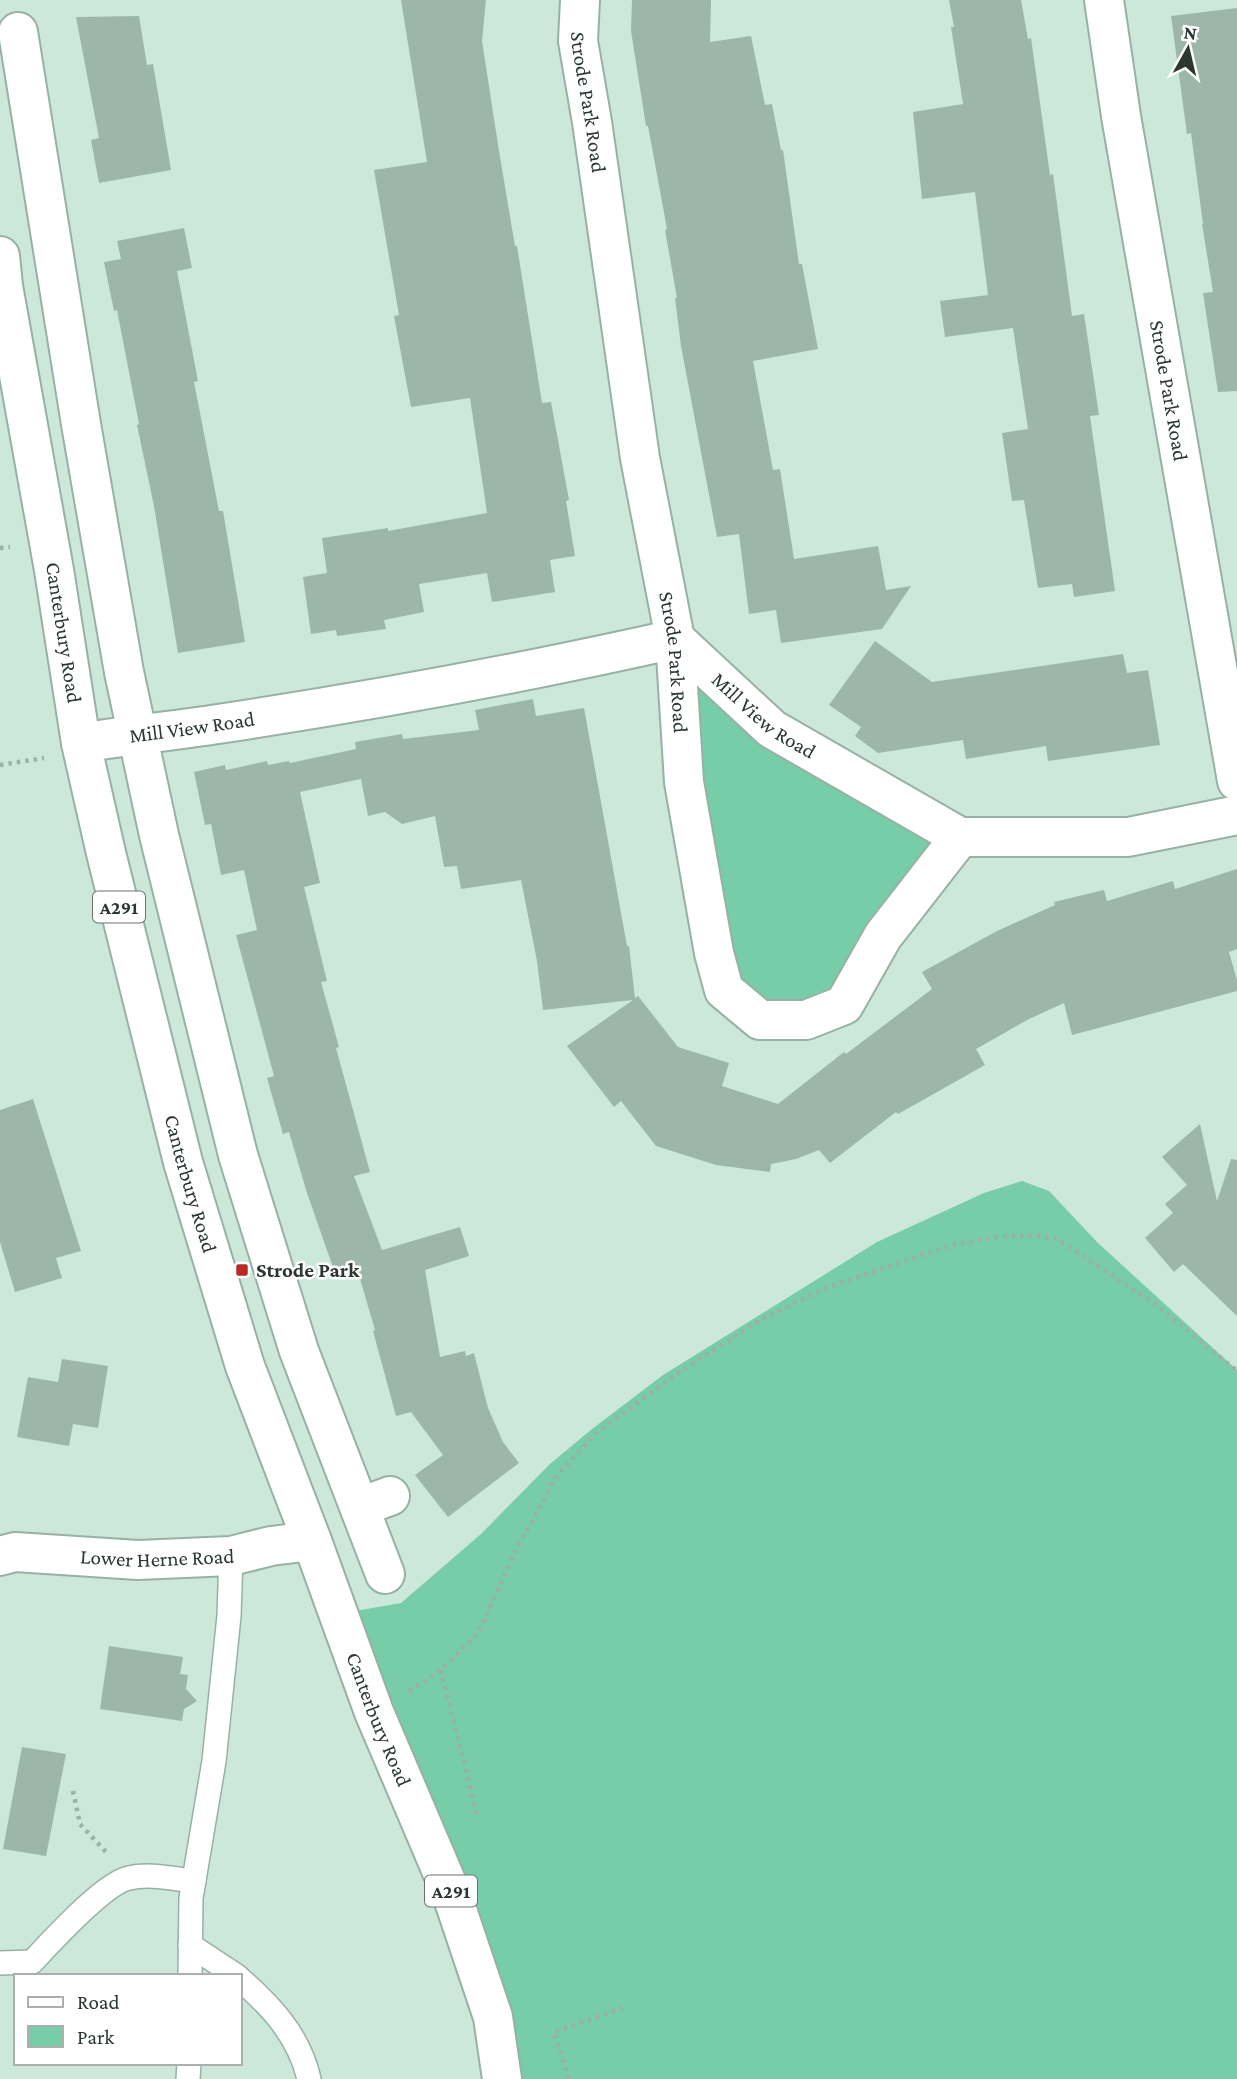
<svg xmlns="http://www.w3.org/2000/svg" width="1237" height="2079" font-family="'Crimson Pro',serif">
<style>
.green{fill:#78cda9}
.building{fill:#9cb7aa}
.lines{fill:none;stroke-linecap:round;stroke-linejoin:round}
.lane-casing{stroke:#97b1a5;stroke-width:26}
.street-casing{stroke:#97b1a5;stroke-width:42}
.secondary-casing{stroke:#97b1a5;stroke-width:42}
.primary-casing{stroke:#97b1a5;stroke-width:42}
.path{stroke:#9ab1a7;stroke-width:4.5;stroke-dasharray:3.5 5;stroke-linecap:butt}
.lane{stroke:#fff;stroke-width:23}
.street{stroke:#fff;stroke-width:38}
.secondary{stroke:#fff;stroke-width:38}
.primary{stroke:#fff;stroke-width:38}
.poi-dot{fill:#b82a22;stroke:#fff;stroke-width:2.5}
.labels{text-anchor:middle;stroke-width:5;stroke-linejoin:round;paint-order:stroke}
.shield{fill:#fff;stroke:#6b7370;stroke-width:2}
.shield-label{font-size:19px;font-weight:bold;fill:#2c3732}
.street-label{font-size:21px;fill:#2c3732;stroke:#fff}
.poi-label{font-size:21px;font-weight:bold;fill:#2c3732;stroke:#fff;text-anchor:start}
</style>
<rect width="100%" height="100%" fill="#cce8db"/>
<g class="green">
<polygon points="675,639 960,837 806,1020 724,990"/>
<polygon points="1022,1181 1049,1191 1098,1243 1237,1370 1237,2079 502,2079 338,1614 401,1603 481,1534 550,1464 592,1429 663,1375 877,1242 984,1193"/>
</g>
<g class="building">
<polygon points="401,0 486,0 482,41 499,151 515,246 517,246 542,403 551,402 569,500 566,501 575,556 550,560 555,592 492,602 487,573 419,584 424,612 384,620 386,629 337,636 336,630 311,634 303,577 327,573 322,538 388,528 388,531 487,513 470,398 411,407 394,316 399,315 374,170 427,162"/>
<polygon points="632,0 711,0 710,42 751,36 765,105 772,104 781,150 783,150 799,264 802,264 818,349 753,361 773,470 780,469 794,559 878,546 886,590 911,586 882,629 781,643 776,610 749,614 739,534 717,537 681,346 675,298 677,298 665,230 667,229 648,126 646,126 631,31"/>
<polygon points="949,0 1021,0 1028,39 1031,38 1050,175 1053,174 1072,316 1084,314 1099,415 1090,416 1115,591 1074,597 1072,584 1038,588 1024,500 1012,501 1002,433 1028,429 1013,328 945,337 940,301 988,295 975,192 922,199 913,112 963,104 951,27 954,27"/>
<polygon points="1237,8 1237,391 1218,392 1203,293 1213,292 1202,224 1203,224 1191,133 1187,134 1171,16"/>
<polygon points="139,16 147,65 153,64 171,170 99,183 91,140 99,138 76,17"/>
<polygon points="184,228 192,268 177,271 198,381 194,382 219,511 223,511 245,642 178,653 154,506 137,425 139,424 117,310 114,311 104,262 121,259 117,241"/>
<polygon points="875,641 932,682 1123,654 1127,673 1148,670 1160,745 1048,761 1046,746 966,759 963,740 878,753 855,736 861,727 829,705"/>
<polygon points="533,699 536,716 584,708 627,946 629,946 635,998 638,996 678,1047 729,1063 722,1086 778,1104 844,1052 846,1054 932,989 922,972 997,931 1055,905 1054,902 1104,890 1107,901 1173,881 1175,889 1237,869 1237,949 1229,952 1237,980 1237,991 1072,1035 1064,1003 1029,1019 976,1049 985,1065 898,1114 896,1112 830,1163 819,1150 796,1159 771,1164 770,1172 716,1165 656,1146 621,1101 614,1107 567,1046 633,1000 543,1010 537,961 521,880 461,889 457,866 444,867 435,816 402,824 385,812 368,816 361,779 300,792 320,883 304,887 327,981 321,982 339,1047 336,1048 370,1172 354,1176 382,1250 460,1227 469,1256 425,1270 440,1357 465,1351 466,1356 474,1353 488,1408 503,1442 519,1463 448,1517 415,1475 443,1455 411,1412 396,1416 373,1331 375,1330 356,1265 335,1273 307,1193 289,1132 283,1134 267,1078 274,1076 236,935 257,930 244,870 221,875 211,824 205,825 194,772 225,765 226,770 267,761 268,765 289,761 290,763 356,749 355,742 402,734 403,739 479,730 475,710"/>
<polygon points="33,1099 81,1251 56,1258 62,1278 15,1292 0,1242 0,1110"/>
<polygon points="1200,1124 1217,1201 1231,1159 1237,1160 1237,1316 1183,1264 1174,1272 1145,1238 1173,1213 1165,1204 1187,1185 1162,1157"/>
<polygon points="62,1359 108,1366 98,1428 73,1424 69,1446 17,1437 28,1377 58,1382"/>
<polygon points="109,1646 183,1657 180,1674 188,1675 186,1689 197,1701 184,1709 182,1721 100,1709"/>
<polygon points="22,1747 66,1754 46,1856 3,1849"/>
</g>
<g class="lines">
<g class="lane-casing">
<g id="lane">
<polyline points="190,1945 237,1976"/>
<path d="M 0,1963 L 32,1962 C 51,1942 104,1883 129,1878 C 150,1873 173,1879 194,1881"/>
<polyline points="190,1976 191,1898 214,1761 229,1616 231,1556"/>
<path d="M 240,1979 C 272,2007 299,2036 309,2079"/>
<polyline points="188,2079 189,2063"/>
</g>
</g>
<g class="street-casing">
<g id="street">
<path id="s1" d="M 580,0 L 578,41 L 592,122 L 640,458 L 675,639 L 684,782 L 714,953 L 724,990 L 760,1020 L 806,1020 L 844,1005 L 883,936 L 960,837"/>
<path id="s2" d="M 1104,0 L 1121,116 L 1237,781"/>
<polyline points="18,32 81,424 124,672 159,835 238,1155 299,1351 385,1574"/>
<path id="s3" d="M 81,743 C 127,735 173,731 218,724 C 371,701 524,673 675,639 L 772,729 L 960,837 L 1128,837 L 1237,815"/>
<polyline points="360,1507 390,1496"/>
</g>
</g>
<g class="secondary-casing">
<g id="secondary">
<path id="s4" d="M 0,1556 L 15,1552 L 138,1560 L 231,1556 L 271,1546 L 312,1541"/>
</g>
</g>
<g class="primary-casing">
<g id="primary">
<path id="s5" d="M 0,256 L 3,286 L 54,570 L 81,743 L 106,853 L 183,1162 L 245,1366 L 312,1541 L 374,1712 L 452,1895 L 493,2017 L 502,2079"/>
</g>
</g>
<g class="path">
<polyline points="0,548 10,547"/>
<polyline points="0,765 44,758"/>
<polyline points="441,1670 477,1815"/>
<polyline points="409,1691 441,1670 478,1633 519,1544 556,1477 595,1434 675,1375 760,1320 828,1287 956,1244 998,1237 1037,1235 1059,1240 1155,1304 1237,1371"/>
<polyline points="73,1791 80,1824 107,1853"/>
<polyline points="569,2079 554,2032 627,2006"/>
</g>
<use href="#lane" class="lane"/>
<use href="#street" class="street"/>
<use href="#secondary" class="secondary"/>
<use href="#primary" class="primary"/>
</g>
<rect class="poi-dot" x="235" y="1263" width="14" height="14" rx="3.5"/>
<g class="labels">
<g class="shield">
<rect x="93" y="891.5" width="52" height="31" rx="5"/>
<rect x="425" y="1875.5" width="52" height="31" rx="5"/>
</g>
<g class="shield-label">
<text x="119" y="914">A291</text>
<text x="451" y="1898">A291</text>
</g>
<g class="street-label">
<text dy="7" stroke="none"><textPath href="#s1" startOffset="103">Strode Park Road</textPath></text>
<text dy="7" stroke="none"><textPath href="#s2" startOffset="396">Strode Park Road</textPath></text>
<text dy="7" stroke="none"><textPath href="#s5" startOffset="382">Canterbury Road</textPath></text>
<text dy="7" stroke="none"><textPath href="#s1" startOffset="670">Strode Park Road</textPath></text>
<text dy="7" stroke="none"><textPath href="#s3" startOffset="721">Mill View Road</textPath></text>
<text dy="7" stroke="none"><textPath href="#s3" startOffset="112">Mill View Road</textPath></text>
<text dy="7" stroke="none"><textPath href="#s5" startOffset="948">Canterbury Road</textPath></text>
<text dy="7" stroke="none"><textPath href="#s4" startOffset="158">Lower Herne Road</textPath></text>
<text dy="7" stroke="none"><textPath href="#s5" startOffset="1516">Canterbury Road</textPath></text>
</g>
<g class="poi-label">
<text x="256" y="1277">Strode Park</text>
</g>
</g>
<rect x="14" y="1974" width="228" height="91" fill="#ffffff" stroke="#abafad" stroke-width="2"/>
<rect x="28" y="1997" width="35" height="10" fill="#ffffff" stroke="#abafad" stroke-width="2"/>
<text x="77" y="2009" font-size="21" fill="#2c3732">Road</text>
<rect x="28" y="2026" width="35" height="21" fill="#78cda9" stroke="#abafad" stroke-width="2"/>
<text x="77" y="2044" font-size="21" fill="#2c3732">Park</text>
<g transform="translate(1188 49) rotate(8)" stroke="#ffffff" stroke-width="5" paint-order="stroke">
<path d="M0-5L12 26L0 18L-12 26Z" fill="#2c3732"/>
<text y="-10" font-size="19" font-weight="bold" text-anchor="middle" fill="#2c3732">N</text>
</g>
</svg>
